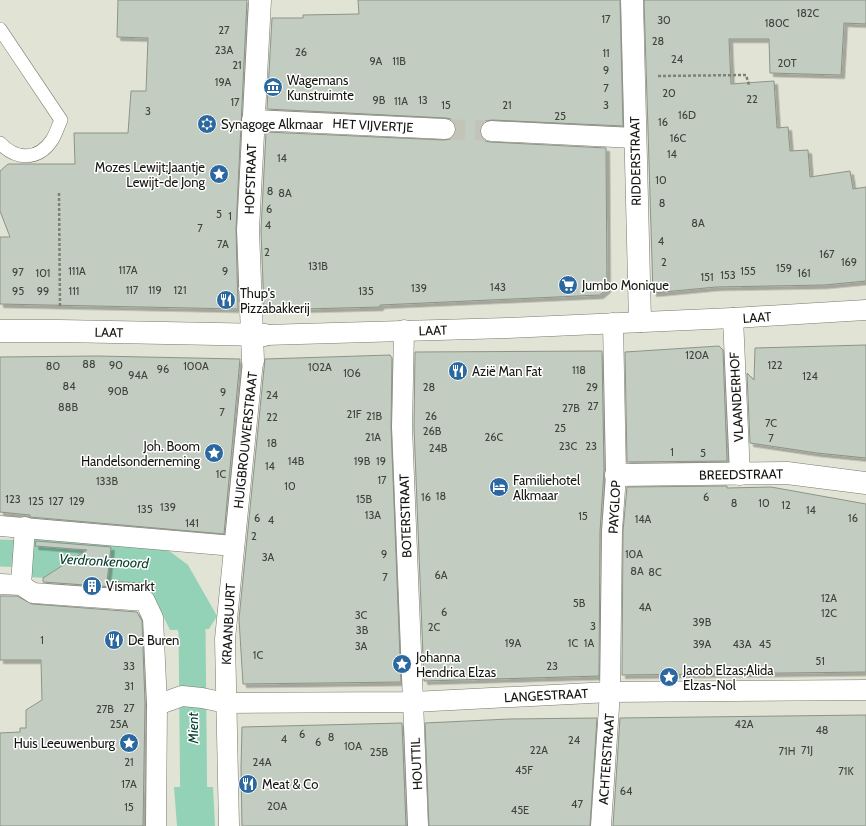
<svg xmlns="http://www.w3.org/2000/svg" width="866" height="826" font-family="Cabin,sans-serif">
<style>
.water{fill:#94d2b7}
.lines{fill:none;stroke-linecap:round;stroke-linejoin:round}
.canal{stroke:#94d2b7;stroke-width:27}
.building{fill:#c2ccc0;stroke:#8c9489;filter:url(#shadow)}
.pedestrian-tunnel{stroke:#c2c4b7;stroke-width:20;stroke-dasharray:20 10;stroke-linecap:butt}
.service-casing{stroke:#797a6d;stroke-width:14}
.pedestrian-casing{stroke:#797a6d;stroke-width:21}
.minor-casing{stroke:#797a6d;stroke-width:23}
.path{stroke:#7f8177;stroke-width:2.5;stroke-dasharray:3 2;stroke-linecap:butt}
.service{stroke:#fff;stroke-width:13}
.pedestrian{stroke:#fff;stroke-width:20}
.minor{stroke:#fff;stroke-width:22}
.labels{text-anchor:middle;stroke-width:3;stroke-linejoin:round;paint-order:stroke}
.number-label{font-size:11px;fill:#40443d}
.poi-label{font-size:13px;fill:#151611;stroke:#fff;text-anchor:start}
.street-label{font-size:13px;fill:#151611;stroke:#fff}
.water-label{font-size:14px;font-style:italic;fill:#0b402e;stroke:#fff}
</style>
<defs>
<filter id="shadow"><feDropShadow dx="3.5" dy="3.5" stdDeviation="0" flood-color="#0004"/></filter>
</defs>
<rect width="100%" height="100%" fill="#e1e3d4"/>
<g class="water">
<polygon points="25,531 164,547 188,565 217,616 209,629 170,630 147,583 27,577"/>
<polygon points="174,787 213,787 215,826 177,826"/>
</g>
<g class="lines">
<g class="canal">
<polyline points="0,553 27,554 38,559 49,559"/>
<polyline points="176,597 192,629 194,826"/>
</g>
</g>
<g class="building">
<polygon points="118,0 247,0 236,229 238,309 0,304 0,237 10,237 0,211 0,171 8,164 75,164 74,133 128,133 131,91 146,91 148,38 117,37"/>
<polygon points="358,0 620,0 623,126 492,120 485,121 480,130 481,137 485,141 490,142 606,148 607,289 600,295 380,305 380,307 264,310 261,230 266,132 444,140 451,139 456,130 455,123 451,119 446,118 267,109 272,18 303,18 303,15 359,14"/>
<polygon points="644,0 866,0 866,24 844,23 841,75 770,73 769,39 729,39 731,84 774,81 777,128 788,127 790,151 808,150 810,177 850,171 853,189 866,187 866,281 824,285 716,287 653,293"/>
<polygon points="866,345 866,458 817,453 750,443 747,373 754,380 755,348"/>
<polygon points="719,346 723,350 727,461 627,462 625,352"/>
<polygon points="602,351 604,471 600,531 599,676 424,681 414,427 415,352"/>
<polygon points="390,355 392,358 391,427 401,682 243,684 239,619 265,359"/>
<polygon points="97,356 240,359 224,534 30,517 30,515 0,512 0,357"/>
<polygon points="727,486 727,488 771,487 866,504 866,672 622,675 623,531 627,487"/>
<polygon points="36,541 111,547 107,581 142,583 142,589 43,582 43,578 87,550 35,546"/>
<polygon points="0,596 17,596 32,604 137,612 142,621 145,703 143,826 0,826 0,733 20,732 20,728 26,728 26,710 42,700 41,660 0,660"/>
<polygon points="866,715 866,826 613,826 620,718"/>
<polygon points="597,718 590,826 429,826 425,723 509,719"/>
<polygon points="402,723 406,826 242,826 241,768 242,727"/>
</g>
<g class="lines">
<polyline class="pedestrian-tunnel" points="445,129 491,131"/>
<g class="service-casing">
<path id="service" d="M 0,29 L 61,120 C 58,126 56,134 52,140 C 38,161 16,160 0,143"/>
</g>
<g class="pedestrian-casing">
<g id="pedestrian">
<polyline points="252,120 445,129"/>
<polyline points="491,131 635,138"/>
<polyline points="733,318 740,475"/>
<polyline points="404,330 402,427 418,826"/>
<polyline points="265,335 507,328 733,318 866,310"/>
<polyline points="0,526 234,546"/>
<polyline points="0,584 21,585 33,593 145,601 153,618 157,705 156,826"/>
<polyline points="21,585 25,527"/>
<polyline points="157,705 182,696 202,698 226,703 413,702 610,692 866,690"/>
<polyline points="229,826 225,639 253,361"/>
<polyline points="601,826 610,692 612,531 616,475 613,323"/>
</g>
</g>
<g class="minor-casing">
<g id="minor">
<polyline points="632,0 640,321"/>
<polyline points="0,331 60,331 265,335"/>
<polyline points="253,361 248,230 260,0"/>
<polyline points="616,475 787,473 866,483"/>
</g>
</g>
<g class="path">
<polyline points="658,76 746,75 749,85"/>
<polyline points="59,193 60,308"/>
</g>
<use href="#service" class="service"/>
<use href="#pedestrian" class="pedestrian"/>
<use href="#minor" class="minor"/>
</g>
<defs>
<g id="museum-disc" transform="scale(1)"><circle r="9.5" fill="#2b689f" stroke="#fff"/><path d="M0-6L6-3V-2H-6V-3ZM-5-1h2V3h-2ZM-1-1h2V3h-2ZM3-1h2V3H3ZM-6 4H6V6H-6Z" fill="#fff"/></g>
<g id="synagogue-disc" transform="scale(1)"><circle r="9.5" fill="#2b689f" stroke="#fff"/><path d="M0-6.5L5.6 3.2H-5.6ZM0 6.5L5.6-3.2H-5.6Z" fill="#fff"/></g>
<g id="sight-disc" transform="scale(1)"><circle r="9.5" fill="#2b689f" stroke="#fff"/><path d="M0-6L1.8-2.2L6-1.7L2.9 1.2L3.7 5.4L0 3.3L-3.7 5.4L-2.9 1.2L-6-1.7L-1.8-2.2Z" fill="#fff"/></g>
<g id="supermarket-disc" transform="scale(1)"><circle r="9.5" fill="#2b689f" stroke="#fff"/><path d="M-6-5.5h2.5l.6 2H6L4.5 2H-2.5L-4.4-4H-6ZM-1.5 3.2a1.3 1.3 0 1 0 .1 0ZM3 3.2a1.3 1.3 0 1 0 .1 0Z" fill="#fff"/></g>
<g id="restaurant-disc" transform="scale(1)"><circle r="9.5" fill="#2b689f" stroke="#fff"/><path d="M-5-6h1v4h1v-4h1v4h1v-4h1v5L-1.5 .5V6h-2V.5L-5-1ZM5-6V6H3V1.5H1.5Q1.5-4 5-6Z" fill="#fff"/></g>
<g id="hotel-disc" transform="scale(1)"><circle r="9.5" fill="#2b689f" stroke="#fff"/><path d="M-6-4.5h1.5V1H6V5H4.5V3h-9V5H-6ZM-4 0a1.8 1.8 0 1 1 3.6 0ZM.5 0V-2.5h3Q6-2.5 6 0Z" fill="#fff"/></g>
<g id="building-disc" transform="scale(1)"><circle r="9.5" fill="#2b689f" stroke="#fff"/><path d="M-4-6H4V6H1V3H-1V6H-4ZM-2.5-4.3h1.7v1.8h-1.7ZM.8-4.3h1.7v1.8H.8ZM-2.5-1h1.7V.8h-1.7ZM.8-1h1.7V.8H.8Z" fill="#fff"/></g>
</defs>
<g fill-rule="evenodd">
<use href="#museum-disc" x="273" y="87"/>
<use href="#synagogue-disc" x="207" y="124"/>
<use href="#sight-disc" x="219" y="174"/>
<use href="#supermarket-disc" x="568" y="285"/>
<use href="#restaurant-disc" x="226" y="300"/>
<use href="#restaurant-disc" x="458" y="371"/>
<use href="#sight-disc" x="214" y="453"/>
<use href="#hotel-disc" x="499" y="487"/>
<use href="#building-disc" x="92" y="586"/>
<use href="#restaurant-disc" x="114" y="640"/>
<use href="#sight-disc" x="402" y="664"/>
<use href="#sight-disc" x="669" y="677"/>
<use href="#sight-disc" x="129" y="743"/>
<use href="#restaurant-disc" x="248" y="784"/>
</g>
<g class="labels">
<g class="number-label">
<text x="808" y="17">182C</text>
<text x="606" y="23">17</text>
<text x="664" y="24">30</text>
<text x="777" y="27">180C</text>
<text x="224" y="34">27</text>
<text x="658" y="45">28</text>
<text x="224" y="54">23A</text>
<text x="301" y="56">26</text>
<text x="606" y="57">11</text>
<text x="677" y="63">24</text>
<text x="376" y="65">9A</text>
<text x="399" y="65">11B</text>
<text x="787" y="67">20T</text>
<text x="237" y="69">21</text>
<text x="606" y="74">9</text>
<text x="223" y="86">19A</text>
<text x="606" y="92">7</text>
<text x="669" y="97">20</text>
<text x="752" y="103">22</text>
<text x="379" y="104">9B</text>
<text x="423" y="104">13</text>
<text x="401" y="105">11A</text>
<text x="235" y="106">17</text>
<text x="446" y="109">15</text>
<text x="507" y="109">21</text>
<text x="606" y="109">3</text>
<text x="148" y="115">3</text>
<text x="687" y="119">16D</text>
<text x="560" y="120">25</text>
<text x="663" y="126">16</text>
<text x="678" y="142">16C</text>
<text x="672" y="158">14</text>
<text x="282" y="162">14</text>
<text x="661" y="184">10</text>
<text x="270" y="195">8</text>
<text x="285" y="197">8A</text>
<text x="662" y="207">8</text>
<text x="269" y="213">6</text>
<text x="219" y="218">5</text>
<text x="230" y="220">1</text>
<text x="698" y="227">8A</text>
<text x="268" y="229">4</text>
<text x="200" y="232">7</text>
<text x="661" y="245">4</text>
<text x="223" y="248">7A</text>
<text x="267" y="256">2</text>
<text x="827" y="258">167</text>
<text x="664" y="266">2</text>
<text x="849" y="266">169</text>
<text x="318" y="270">131B</text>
<text x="784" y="272">159</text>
<text x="128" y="274">117A</text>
<text x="77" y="275">111A</text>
<text x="225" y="275">9</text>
<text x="748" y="275">155</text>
<text x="18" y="276">97</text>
<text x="43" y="277">101</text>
<text x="804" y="277">161</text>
<text x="728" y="279">153</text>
<text x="707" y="281">151</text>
<text x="498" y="291">143</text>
<text x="419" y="292">139</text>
<text x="132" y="294">117</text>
<text x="155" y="294">119</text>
<text x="180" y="294">121</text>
<text x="18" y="295">95</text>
<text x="43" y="295">99</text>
<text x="74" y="295">111</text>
<text x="366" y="295">135</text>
<text x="697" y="359">120A</text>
<text x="89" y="368">88</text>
<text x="116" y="369">90</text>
<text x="775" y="369">122</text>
<text x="53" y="370">80</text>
<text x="196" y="370">100A</text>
<text x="320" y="371">102A</text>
<text x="163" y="373">96</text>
<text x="579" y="374">118</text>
<text x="352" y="377">106</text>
<text x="138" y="379">94A</text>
<text x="810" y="380">124</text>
<text x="69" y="390">84</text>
<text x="429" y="391">28</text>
<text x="592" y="391">29</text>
<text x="118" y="395">90B</text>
<text x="223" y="396">9</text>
<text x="272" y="399">24</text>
<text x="593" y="410">27</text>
<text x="68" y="411">88B</text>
<text x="571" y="412">27B</text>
<text x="222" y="416">7</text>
<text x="354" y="418">21F</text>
<text x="374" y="420">21B</text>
<text x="431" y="420">26</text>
<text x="272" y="421">22</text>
<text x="771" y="427">7C</text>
<text x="560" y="432">25</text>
<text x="432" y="435">26B</text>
<text x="373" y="441">21A</text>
<text x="494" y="441">26C</text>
<text x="771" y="442">7</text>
<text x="272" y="447">18</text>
<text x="568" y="450">23C</text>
<text x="591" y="450">23</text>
<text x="438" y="452">24B</text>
<text x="672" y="456">1</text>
<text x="703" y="457">5</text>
<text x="296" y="465">14B</text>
<text x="362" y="465">19B</text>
<text x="381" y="465">19</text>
<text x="270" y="470">14</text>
<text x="221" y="478">1C</text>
<text x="382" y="484">17</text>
<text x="107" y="485">133B</text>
<text x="290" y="490">10</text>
<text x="441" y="500">18</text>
<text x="426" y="501">16</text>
<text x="706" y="501">6</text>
<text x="13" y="503">123</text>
<text x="364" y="503">15B</text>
<text x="36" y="505">125</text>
<text x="56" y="505">127</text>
<text x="77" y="505">129</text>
<text x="734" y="507">8</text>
<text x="764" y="507">10</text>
<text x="786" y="509">12</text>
<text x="168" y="511">139</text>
<text x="145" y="513">135</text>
<text x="811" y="514">14</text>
<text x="373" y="519">13A</text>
<text x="583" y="520">15</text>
<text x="257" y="522">6</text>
<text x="853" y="522">16</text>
<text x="643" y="523">14A</text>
<text x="271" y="524">4</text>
<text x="192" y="527">141</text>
<text x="254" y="540">2</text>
<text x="384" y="558">9</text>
<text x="634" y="558">10A</text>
<text x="268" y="561">3A</text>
<text x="637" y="575">8A</text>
<text x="655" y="576">8C</text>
<text x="441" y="579">6A</text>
<text x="385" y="581">7</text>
<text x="829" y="602">12A</text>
<text x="579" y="607">5B</text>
<text x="645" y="611">4A</text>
<text x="444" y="616">6</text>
<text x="829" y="617">12C</text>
<text x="361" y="619">3C</text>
<text x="702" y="626">39B</text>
<text x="593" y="630">3</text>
<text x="434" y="631">2C</text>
<text x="362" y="634">3B</text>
<text x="42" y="644">1</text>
<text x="513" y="647">19A</text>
<text x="573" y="647">1C</text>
<text x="589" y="647">1A</text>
<text x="702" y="648">39A</text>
<text x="742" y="648">43A</text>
<text x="765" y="648">45</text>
<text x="361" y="650">3A</text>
<text x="258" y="659">1C</text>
<text x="820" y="665">51</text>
<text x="129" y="670">33</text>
<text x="552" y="670">23</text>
<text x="129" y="690">31</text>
<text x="129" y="712">27</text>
<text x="105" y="713">27B</text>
<text x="119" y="728">25A</text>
<text x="744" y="728">42A</text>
<text x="822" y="734">48</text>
<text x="302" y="738">6</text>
<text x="331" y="741">8</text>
<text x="284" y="743">4</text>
<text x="574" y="744">24</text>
<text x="318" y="746">6</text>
<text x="353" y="750">10A</text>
<text x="539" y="754">22A</text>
<text x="807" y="754">71J</text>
<text x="787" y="755">71H</text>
<text x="379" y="756">25B</text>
<text x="129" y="766">21</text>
<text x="262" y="766">24A</text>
<text x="524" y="774">45F</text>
<text x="846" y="775">71K</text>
<text x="129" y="788">17A</text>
<text x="626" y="795">64</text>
<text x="577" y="808">47</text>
<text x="277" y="810">20A</text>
<text x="129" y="811">15</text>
<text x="520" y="814">45E</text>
</g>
<g class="poi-label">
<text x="287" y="85">Wagemans<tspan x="287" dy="15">Kunstruimte</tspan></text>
<text x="221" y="129">Synagoge Alkmaar</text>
<text x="205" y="172" text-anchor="end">Mozes Lewijt;Jaantje<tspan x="205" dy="15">Lewijt-de Jong</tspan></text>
<text x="582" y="290">Jumbo Monique</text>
<text x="240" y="298">Thup's<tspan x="240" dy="15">Pizzabakkerij</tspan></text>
<text x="472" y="376">Azië Man Fat</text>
<text x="200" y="451" text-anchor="end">Joh. Boom<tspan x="200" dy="15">Handelsonderneming</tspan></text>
<text x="513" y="485">Familiehotel<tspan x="513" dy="15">Alkmaar</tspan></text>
<text x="106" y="591">Vismarkt</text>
<text x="128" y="645">De Buren</text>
<text x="416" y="662">Johanna<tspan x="416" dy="15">Hendrica Elzas</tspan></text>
<text x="683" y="675">Jacob Elzas;Alida<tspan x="683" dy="15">Elzas-Nol</tspan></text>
<text x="115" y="748" text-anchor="end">Huis Leeuwenburg</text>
<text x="262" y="789">Meat &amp; Co</text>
</g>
<g class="street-label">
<text transform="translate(373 125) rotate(3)" y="5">HET VIJVERTJE</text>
<text transform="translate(635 161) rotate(-91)" y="5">RIDDERSTRAAT</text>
<text transform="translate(250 179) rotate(-88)" y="5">HOFSTRAAT</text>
<text transform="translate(757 317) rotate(-4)" y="5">LAAT</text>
<text transform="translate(433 330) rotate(-2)" y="5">LAAT</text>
<text transform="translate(109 332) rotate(1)" y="5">LAAT</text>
<text transform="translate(736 397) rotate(-93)" y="5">VLAANDERHOF</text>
<text transform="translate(245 440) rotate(-84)" y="5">HUIGBROUWERSTRAAT</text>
<text transform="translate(741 474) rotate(-1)" y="5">BREEDSTRAAT</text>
<text transform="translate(614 507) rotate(-87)" y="5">PAYGLOP</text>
<text transform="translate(405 516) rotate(-92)" y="5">BOTERSTRAAT</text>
<text transform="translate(228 624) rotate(-87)" y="5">KRAANBUURT</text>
<text transform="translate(546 695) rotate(-3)" y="5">LANGESTRAAT</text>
<text transform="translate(606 759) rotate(-86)" y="5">ACHTERSTRAAT</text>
<text transform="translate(416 764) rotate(-93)" y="5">HOUTTIL</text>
</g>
<g class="water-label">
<text transform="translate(104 561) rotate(3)" y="5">Verdronkenoord</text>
<text transform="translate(193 728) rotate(-91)" y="5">Mient</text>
</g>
</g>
</svg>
